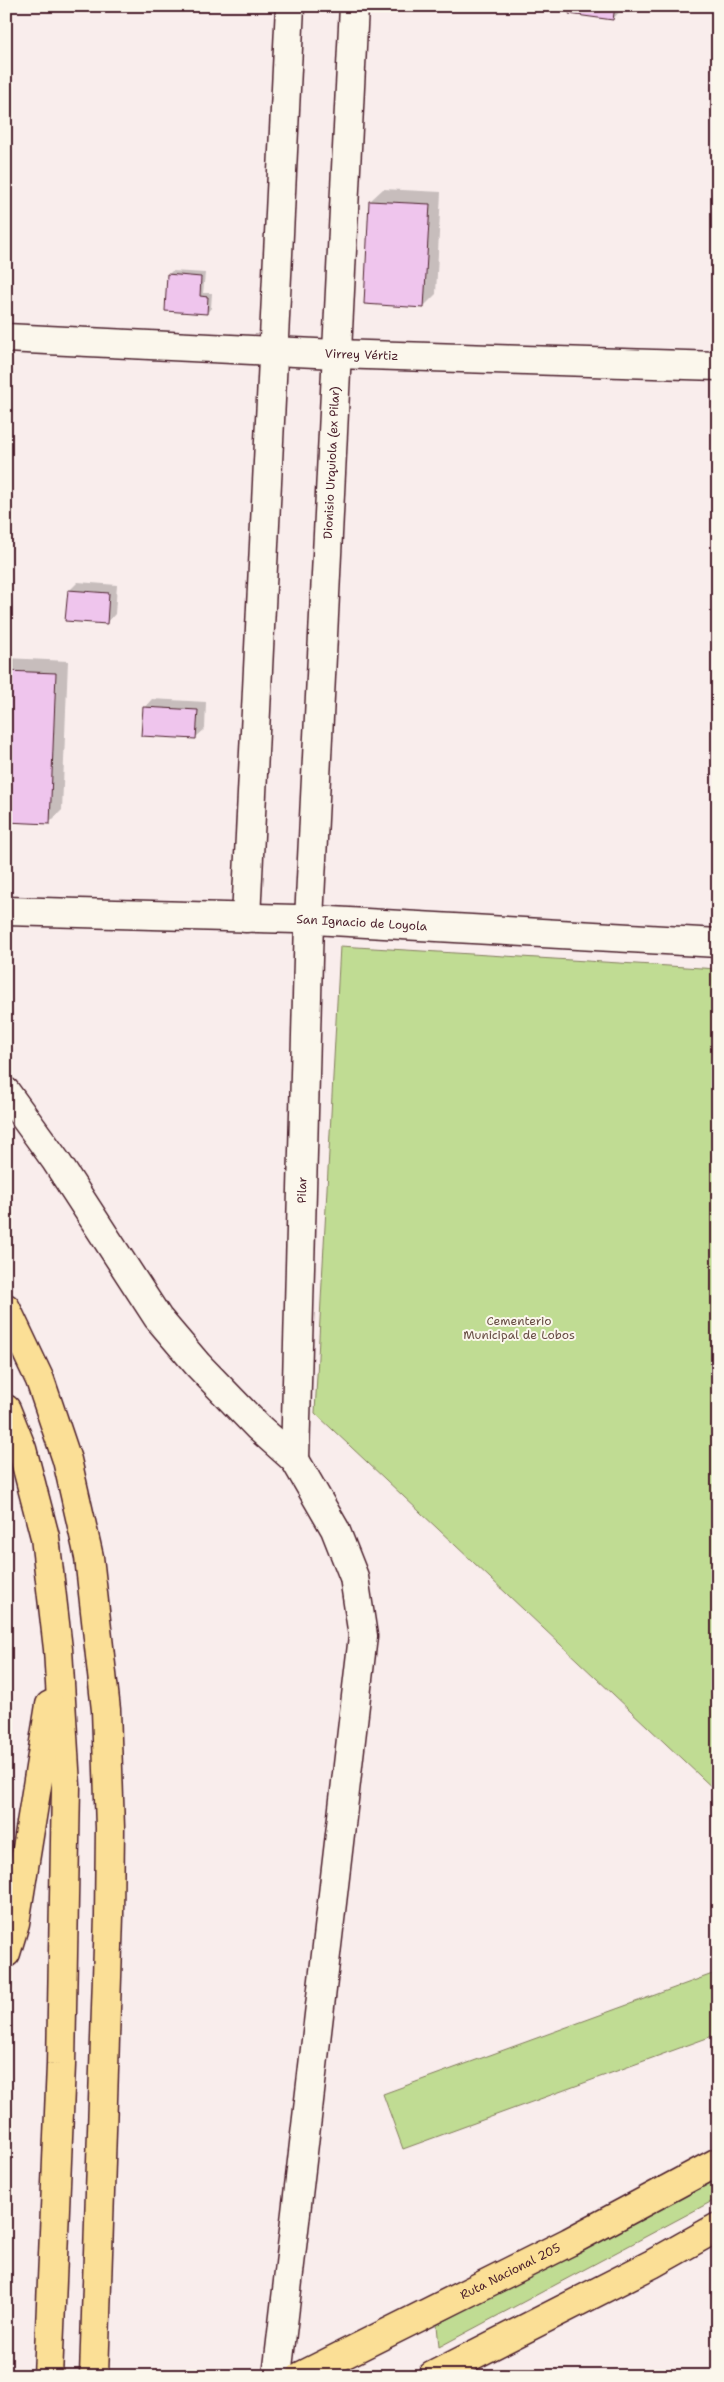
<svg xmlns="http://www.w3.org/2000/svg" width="724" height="2382" font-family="'Shantell Sans',sans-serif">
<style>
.green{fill:#c0dc93;stroke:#857e5f}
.shadow{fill:#0003}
.building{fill:#efc5ed;stroke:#4a1f2b}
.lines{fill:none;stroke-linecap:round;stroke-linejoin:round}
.street-casing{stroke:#4a1f2b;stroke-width:31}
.primary-casing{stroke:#4a1f2b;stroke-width:31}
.street{stroke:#fbf7ec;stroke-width:28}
.primary{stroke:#fbdf96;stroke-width:28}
.labels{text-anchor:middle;stroke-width:4;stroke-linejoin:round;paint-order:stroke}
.street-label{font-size:12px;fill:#4a1f2b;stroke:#fbf7ec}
.park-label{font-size:12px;fill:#684e45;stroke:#fbf7ec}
</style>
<rect width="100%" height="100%" fill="#f9edec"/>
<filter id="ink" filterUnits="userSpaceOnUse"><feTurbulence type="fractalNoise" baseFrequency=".02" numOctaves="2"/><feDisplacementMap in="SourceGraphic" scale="10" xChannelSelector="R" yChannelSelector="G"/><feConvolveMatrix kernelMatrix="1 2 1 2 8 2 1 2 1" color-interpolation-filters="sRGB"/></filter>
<g filter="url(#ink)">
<g class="green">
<polygon points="340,946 718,969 718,1793 315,1413"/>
<polygon points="718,1972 718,2034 403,2149 383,2094"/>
<polygon points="718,2172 718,2198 439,2347 437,2325 649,2212"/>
</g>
<g class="shadow">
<polygon points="572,6 622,6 621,10 613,19"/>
<polygon points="383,189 441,192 436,294 424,306 370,201"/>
<polygon points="172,271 205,273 203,293 212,293 211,308 207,313 168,275"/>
<polygon points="78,582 117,585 115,614 107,623 69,591"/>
<polygon points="6,658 68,661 62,810 49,823 6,821"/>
<polygon points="152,699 206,702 205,729 196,737 144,708"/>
</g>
<g class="building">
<polygon points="570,6 615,6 613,20 569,14"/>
<polygon points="369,201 430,204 424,308 364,304"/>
<polygon points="167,274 201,277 200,296 208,297 207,314 165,311"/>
<polygon points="68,590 109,593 107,624 65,621"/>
<polygon points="6,671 56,673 50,824 6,822"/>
<polygon points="143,707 198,710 196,739 141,736"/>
</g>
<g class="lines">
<g class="street-casing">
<g id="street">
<path id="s1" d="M 6,338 L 336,354 L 718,366"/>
<path id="s2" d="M 6,911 L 296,919 L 718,943"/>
<polyline points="246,918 290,6"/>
<polyline points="6,1092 56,1161 158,1318 198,1365 258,1427 295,1460 335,1529 354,1577 363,1636 277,2376"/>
<path id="s3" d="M 295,1460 L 309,920 L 354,6"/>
</g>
</g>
<g class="primary-casing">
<g id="primary">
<polyline points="6,1308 40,1380 67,1460 89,1557 106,1710 110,1828 109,1916 94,2376"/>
<polyline points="6,1409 22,1449 45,1537 58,1649 66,1786 61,2065 48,2376"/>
<polyline points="6,1953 15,1923 50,1705"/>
<path id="s4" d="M 301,2376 L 569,2242 L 718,2162"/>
<polyline points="432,2376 652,2264 718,2227"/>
</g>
</g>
<use href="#street" class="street"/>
<use href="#primary" class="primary"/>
</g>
</g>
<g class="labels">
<g class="street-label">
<text dy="4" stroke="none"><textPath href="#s1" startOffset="356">Virrey Vértiz</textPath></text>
<text dy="4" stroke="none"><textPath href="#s3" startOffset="998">Dionisio Urquiola (ex Pilar)</textPath></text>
<text dy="4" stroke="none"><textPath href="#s2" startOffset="356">San Ignacio de Loyola</textPath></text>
<text dy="4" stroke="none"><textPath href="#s3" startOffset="270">Pilar</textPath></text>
<text dy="4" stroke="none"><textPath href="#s4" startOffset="234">Ruta Nacional 205</textPath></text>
</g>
<g class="park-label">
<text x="519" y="1325">Cementerio<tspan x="519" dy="14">Municipal de Lobos</tspan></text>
</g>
</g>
<rect width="724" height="2382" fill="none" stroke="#fbf7ec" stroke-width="25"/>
<rect x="12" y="12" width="699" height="2357" fill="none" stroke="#4a1f2b" stroke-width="2" filter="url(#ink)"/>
</svg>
